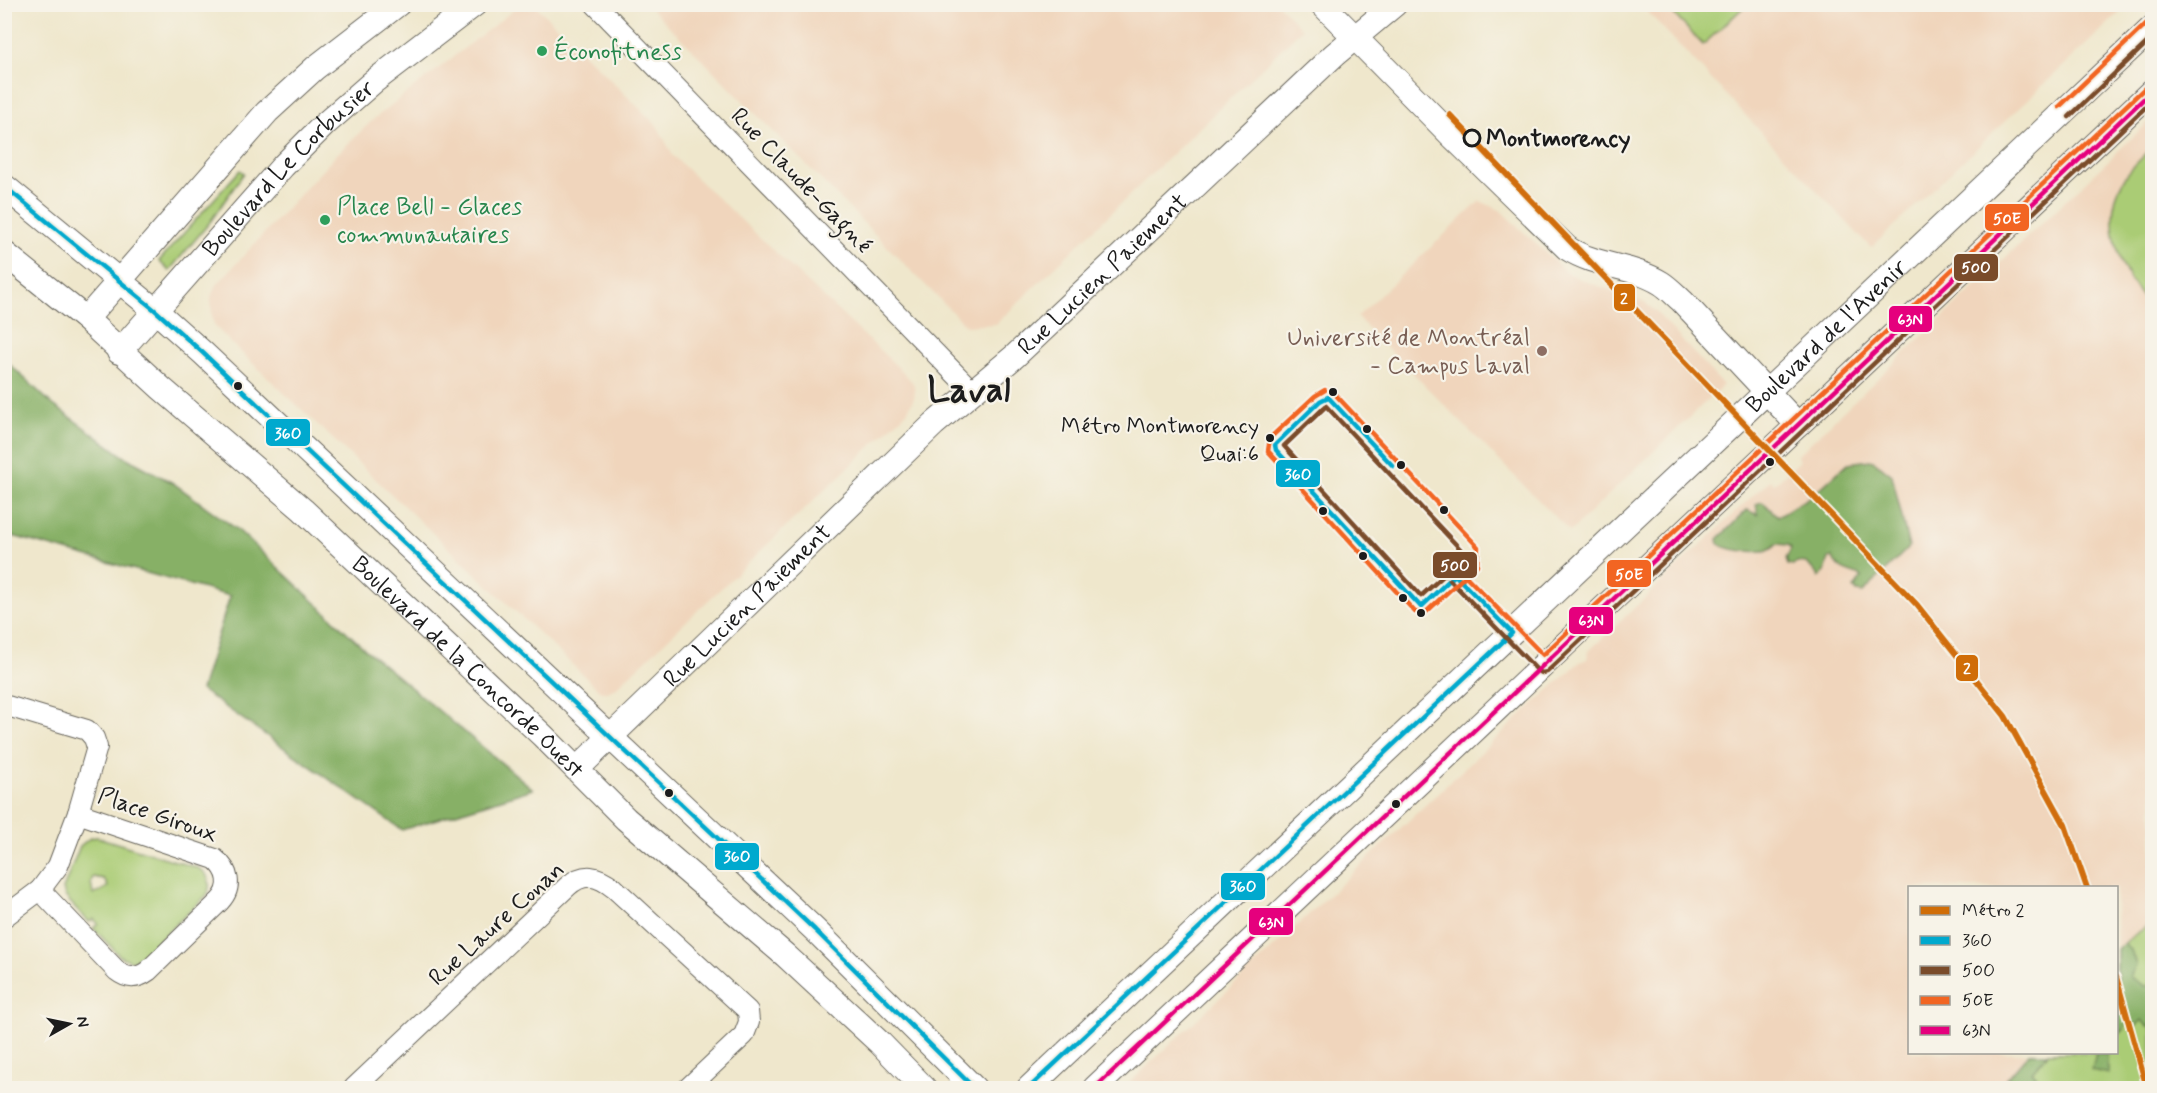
<svg xmlns="http://www.w3.org/2000/svg" width="2157" height="1093" font-family="Mynerve,sans-serif">
<style>
.built{fill:#f0d5bc}
.green{fill:#aacc74;stroke:#637448;stroke-width:1.5;fill-rule:evenodd}
.forest{fill:#87b066;stroke:#526641;stroke-width:1.5}
.lines{fill:none;stroke-linecap:round;stroke-linejoin:round}
.minor-casing{stroke:#66635a;stroke-width:22}
.tertiary-casing{stroke:#66635a;stroke-width:26}
.minor{stroke:#fff;stroke-width:20}
.tertiary{stroke:#fff;stroke-width:24}
.bus-1-casing{stroke:#f7f3e8;stroke-width:9}
.bus-2-casing{stroke:#f7f3e8;stroke-width:9}
.bus-3-casing{stroke:#f7f3e8;stroke-width:9}
.bus-4-casing{stroke:#f7f3e8;stroke-width:9}
.bus-1{stroke:#00a9ce;stroke-width:4.5}
.bus-2{stroke:#7a4b2a;stroke-width:4.5}
.bus-3{stroke:#f26522;stroke-width:4.5}
.bus-4{stroke:#e5007d;stroke-width:4.5}
.metro-1-casing{stroke:#f7f3e8;stroke-width:10}
.metro-1{stroke:#d06d07;stroke-width:6}
.leisure-dot{fill:#2e9e5b;stroke:#f7f3e8;stroke-width:2}
.stop-dot{fill:#f7f3e8;stroke:#1c1c1c;stroke-width:3}
.education-dot{fill:#8d6e63;stroke:#f7f3e8;stroke-width:2}
.bus-dot{fill:#1c1c1c;stroke:#f7f3e8;stroke-width:2}
.labels{text-anchor:middle;stroke-width:4.5;stroke-linejoin:round;paint-order:stroke}
.bus-label{font-size:22px;fill:#1c1c1c;stroke:#f7f3e8;text-anchor:end}
.leisure-label{font-size:24px;fill:#27864d;stroke:#f7f3e8;text-anchor:start}
.stop-label{font-size:24px;font-weight:bold;fill:#1c1c1c;stroke:#f7f3e8;text-anchor:start}
.street-label{font-size:24px;fill:#1c1c1c;stroke:#f7f3e8}
.education-label{font-size:24px;fill:#785e54;stroke:#f7f3e8;text-anchor:end}
.town-label{font-size:36px;font-weight:bold;fill:#1c1c1c;stroke:#f7f3e8}
.line-badge{stroke:#f7f3e8;stroke-width:2}
.badge-label{font-size:16px;text-anchor:middle;font-weight:bold;fill:#fff}
</style>
<rect width="100%" height="100%" fill="#f7f3e8"/>
<filter id="ink" filterUnits="userSpaceOnUse"><feTurbulence type="fractalNoise" baseFrequency=".0167" numOctaves="2"/><feDisplacementMap in="SourceGraphic" scale="12" xChannelSelector="R" yChannelSelector="G"/><feConvolveMatrix kernelMatrix="1 2 1 2 8 2 1 2 1" color-interpolation-filters="sRGB"/></filter>
<filter id="wash" filterUnits="userSpaceOnUse"><feTurbulence type="fractalNoise" baseFrequency=".008" numOctaves="4" result="noise"/><feDisplacementMap in="SourceGraphic" scale="24" xChannelSelector="R" yChannelSelector="G"/><feGaussianBlur stdDeviation="1.35" result="paint"/><feColorMatrix in="noise" values="0 0 0 0 0 0 0 0 0 0 0 0 0 0 0 0 0 1.4 0 .05"/><feComposite in="paint" operator="in"/></filter>
<g filter="url(#wash)">
<rect width="100%" height="100%" fill="#efe7cc"/>
<g class="built">
<polygon points="1278,4 1302,29 996,324 966,326 648,5"/>
<polygon points="520,5 535,5 658,127 673,156 903,372 913,383 915,391 914,398 907,412 618,686 608,692 602,692 597,688 230,342 215,326 212,319 211,297 215,287 337,154 375,118"/>
<polygon points="1641,5 2128,5 1871,248"/>
<polygon points="2152,119 2152,923 2130,938 2117,950 2116,888 1910,888 1910,1052 2029,1053 1999,1088 1124,1088 1519,717 1580,662 1587,659 1589,651 1743,505 1770,480 1774,484 1800,461 1797,456 1835,419"/>
<polygon points="1480,201 1500,210 1566,272 1582,280 1644,302 1656,312 1723,385 1570,532 1357,317"/>
</g>
<g class="green">
<polygon points="1665,5 1746,5 1703,45"/>
<path d="M 2152,148 L 2152,308 C 2120,276 2099,221 2124,179 C 2131,167 2142,158 2152,148 Z"/>
<polygon points="240,170 244,173 210,222 169,271 159,261"/>
<path d="M 97,837 L 198,868 C 209,873 212,884 207,895 L 143,955 L 132,961 L 121,957 L 93,928 L 98,924 L 94,919 L 89,922 L 71,903 L 65,896 L 63,889 L 80,846 L 90,838 ZM 93,877 L 104,879 L 108,887 L 93,895 L 91,882 Z"/>
<polygon points="2152,923 2152,1088 1999,1088 2029,1053 2116,1052 2117,950 2130,938"/>
</g>
<g class="forest">
<polygon points="5,360 52,404 125,457 173,483 238,530 366,650 533,789 402,830 201,690 230,596 5,534"/>
<path d="M 1870,460 L 1875,462 L 1892,475 L 1909,547 L 1863,593 L 1857,592 L 1854,588 L 1862,577 C 1847,570 1841,573 1832,557 L 1829,558 L 1825,572 L 1819,577 L 1807,563 L 1797,562 L 1793,566 L 1788,565 L 1786,559 L 1791,548 L 1788,545 L 1777,544 C 1773,547 1769,551 1763,551 C 1753,552 1727,551 1719,544 L 1718,539 L 1747,510 L 1758,515 L 1756,504 L 1762,502 C 1768,505 1771,512 1778,516 L 1813,495 L 1848,463 Z"/>
<polygon points="2124,943 2131,950 2136,965 2130,977 2144,986 2152,985 2152,1027 2146,1025 2142,1020 2135,1027 2130,1022 2117,1036 2117,950"/>
<polygon points="2029,1053 2048,1053 2032,1072 2048,1088 1999,1088"/>
<polygon points="2096,1053 2107,1053 2107,1064 2109,1074 2092,1070"/>
</g>
</g>
<g filter="url(#ink)">
<g class="lines">
<g class="minor-casing">
<g id="minor">
<polyline points="595,4 972,391"/>
<polyline points="4,705 87,730 94,738 97,747 78,813 58,866 40,890 4,917"/>
<path d="M 40,890 L 117,971 C 127,979 137,979 148,971 L 220,901 C 233,887 229,870 215,859 L 78,813"/>
<path d="M 354,1088 L 568,886 C 584,872 597,875 614,888 L 748,1011 L 749,1022 L 744,1035 L 688,1088"/>
</g>
</g>
<g class="tertiary-casing">
<g id="tertiary">
<path d="M 1322,4 L 1452,136 L 1567,248 C 1596,267 1632,265 1661,283 C 1669,288 1675,295 1682,301 L 1798,425"/>
<polyline points="4,186 156,311 203,353 815,930 974,1088"/>
<path id="s1" d="M 4,253 L 86,319 L 161,388 L 303,510 L 542,735 L 626,819 L 785,955 L 880,1043 L 924,1088"/>
<polyline points="86,319 267,112 315,68 398,4"/>
<path id="s2" d="M 119,352 L 283,166 L 325,124 L 373,82 L 475,4"/>
<path id="s3" d="M 577,769 L 934,424 L 1015,356 L 1334,55 L 1395,4"/>
<path id="s4" d="M 1029,1088 L 2152,28"/>
<polyline points="1095,1088 2152,91"/>
</g>
</g>
<use href="#minor" class="minor"/>
<use href="#tertiary" class="tertiary"/>
<g class="bus-1-casing">
<g id="bus-1">
<polyline points="4,186 156,311 203,353 815,930 974,1088"/>
<polyline points="1029,1088 1512,633 1455,575 1421,607 1276,450 1275,445 1320,401 1328,397 1393,466"/>
</g>
</g>
<g class="bus-2-casing">
<g id="bus-2">
<polyline points="2069,117 2152,38"/>
<polygon points="1326,406 1464,553 1464,557 1421,596 1284,446"/>
<polyline points="1450,580 1538,671 1542,673 1547,672 2152,101"/>
</g>
</g>
<g class="bus-3-casing">
<g id="bus-3">
<polyline points="2059,107 2147,23"/>
<polyline points="1325,390 1315,396 1270,438 1268,451 1415,612 1424,614 1477,565 1478,547 1333,392"/>
<polyline points="1460,570 1543,655 2147,86"/>
</g>
</g>
<g class="bus-4-casing">
<polyline id="bus-4" points="1095,1088 2152,91"/>
</g>
<use href="#bus-1" class="bus-1"/>
<use href="#bus-2" class="bus-2"/>
<use href="#bus-3" class="bus-3"/>
<use href="#bus-4" class="bus-4"/>
<g class="metro-1-casing">
<g id="metro-1">
<polyline points="1450,115 1917,605 2005,716 2065,825 2087,888"/>
<polyline points="2116,977 2147,1088"/>
</g>
</g>
<use href="#metro-1" class="metro-1"/>
</g>
</g>
<g class="leisure-dot">
<circle cx="542" cy="51" r="6"/>
<circle cx="325" cy="220" r="6"/>
</g>
<circle class="stop-dot" cx="1472" cy="138" r="8"/>
<circle class="education-dot" cx="1542" cy="351" r="6"/>
<g class="bus-dot">
<circle cx="238" cy="386" r="5"/>
<circle cx="1333" cy="392" r="5"/>
<circle cx="1367" cy="429" r="5"/>
<circle cx="1270" cy="438" r="5"/>
<circle cx="1770" cy="462" r="5"/>
<circle cx="1401" cy="465" r="5"/>
<circle cx="1444" cy="510" r="5"/>
<circle cx="1323" cy="511" r="5"/>
<circle cx="1363" cy="556" r="5"/>
<circle cx="1403" cy="598" r="5"/>
<circle cx="1421" cy="613" r="5"/>
<circle cx="669" cy="793" r="5"/>
<circle cx="1396" cy="804" r="5"/>
</g>
<g class="labels">
<g class="bus-label">
<text x="1259" y="433">Métro Montmorency<tspan x="1259" dy="28">Quai:6</tspan></text>
</g>
<g class="leisure-label">
<text x="554" y="59">Éconofitness</text>
<text x="337" y="214">Place Bell - Glaces<tspan x="337" dy="28">communautaires</tspan></text>
</g>
<g class="stop-label">
<text x="1486" y="146">Montmorency</text>
</g>
<g class="street-label">
<text dy="8" stroke="none"><textPath href="#s2" startOffset="250">Boulevard Le Corbusier</textPath></text>
<text transform="translate(802 180) rotate(46)" y="8">Rue Claude-Gagné</text>
<text dy="8" stroke="none"><textPath href="#s3" startOffset="722">Rue Lucien Paiement</textPath></text>
<text dy="8" stroke="none"><textPath href="#s4" startOffset="1096">Boulevard de l'Avenir</textPath></text>
<text dy="8" stroke="none"><textPath href="#s3" startOffset="236">Rue Lucien Paiement</textPath></text>
<text dy="8" stroke="none"><textPath href="#s1" startOffset="622">Boulevard de la Concorde Ouest</textPath></text>
<text transform="translate(158 814) rotate(19)" y="8">Place Giroux</text>
<text transform="translate(496 923) rotate(-42)" y="8">Rue Laure Conan</text>
</g>
<g class="education-label">
<text x="1530" y="345">Université de Montréal<tspan x="1530" dy="28">- Campus Laval</tspan></text>
</g>
<g class="town-label">
<text x="969" y="401">Laval</text>
</g>
</g>
<g class="line-badge">
<rect x="1984" y="203" width="46" height="29" rx="6" fill="#f26522"/>
<rect x="1953" y="253" width="46" height="29" rx="6" fill="#7a4b2a"/>
<rect x="1613" y="283" width="23" height="29" rx="6" fill="#d06d07"/>
<rect x="1888" y="305" width="45" height="28" rx="6" fill="#e5007d"/>
<rect x="265" y="418" width="46" height="29" rx="6" fill="#00a9ce"/>
<rect x="1275" y="459" width="46" height="29" rx="6" fill="#00a9ce"/>
<rect x="1432" y="551" width="46" height="28" rx="6" fill="#7a4b2a"/>
<rect x="1606" y="559" width="46" height="29" rx="6" fill="#f26522"/>
<rect x="1568" y="606" width="46" height="29" rx="6" fill="#e5007d"/>
<rect x="1955" y="654" width="24" height="28" rx="6" fill="#d06d07"/>
<rect x="714" y="842" width="46" height="29" rx="6" fill="#00a9ce"/>
<rect x="1220" y="872" width="46" height="29" rx="6" fill="#00a9ce"/>
<rect x="1248" y="907" width="46" height="29" rx="6" fill="#e5007d"/>
</g>
<g class="badge-label">
<text x="2007" y="224">50E</text>
<text x="1976" y="273">50O</text>
<text x="1624" y="304">2</text>
<text x="1910" y="325">63N</text>
<text x="288" y="439">36O</text>
<text x="1298" y="480">36O</text>
<text x="1455" y="571">50O</text>
<text x="1629" y="580">50E</text>
<text x="1591" y="626">63N</text>
<text x="1967" y="674">2</text>
<text x="737" y="862">36O</text>
<text x="1243" y="892">36O</text>
<text x="1271" y="928">63N</text>
</g>
<rect width="2157" height="1093" fill="none" stroke="#f7f3e8" stroke-width="24"/>
<rect x="1908" y="886" width="210" height="168" fill="#f7f3e8" stroke="#9f9d96" stroke-width="1.5"/>
<rect x="1920" y="906" width="30" height="9" fill="#d06d07" stroke="#9f9d96" stroke-width="1.5"/>
<text x="1962" y="916" font-size="18" fill="#1c1c1c">Métro 2</text>
<rect x="1920" y="936" width="30" height="9" fill="#00a9ce" stroke="#9f9d96" stroke-width="1.5"/>
<text x="1962" y="946" font-size="18" fill="#1c1c1c">36O</text>
<rect x="1920" y="966" width="30" height="9" fill="#7a4b2a" stroke="#9f9d96" stroke-width="1.5"/>
<text x="1962" y="976" font-size="18" fill="#1c1c1c">50O</text>
<rect x="1920" y="996" width="30" height="9" fill="#f26522" stroke="#9f9d96" stroke-width="1.5"/>
<text x="1962" y="1006" font-size="18" fill="#1c1c1c">50E</text>
<rect x="1920" y="1026" width="30" height="9" fill="#e5007d" stroke="#9f9d96" stroke-width="1.5"/>
<text x="1962" y="1036" font-size="18" fill="#1c1c1c">63N</text>
<g transform="translate(69 1024) rotate(81)" stroke="#f7f3e8" stroke-width="4.5" paint-order="stroke">
<path d="M0-4.5L10 22L0 15L-10 22Z" fill="#1c1c1c"/>
<text y="-9" font-size="16" font-weight="bold" text-anchor="middle" fill="#1c1c1c">N</text>
</g>
</svg>
